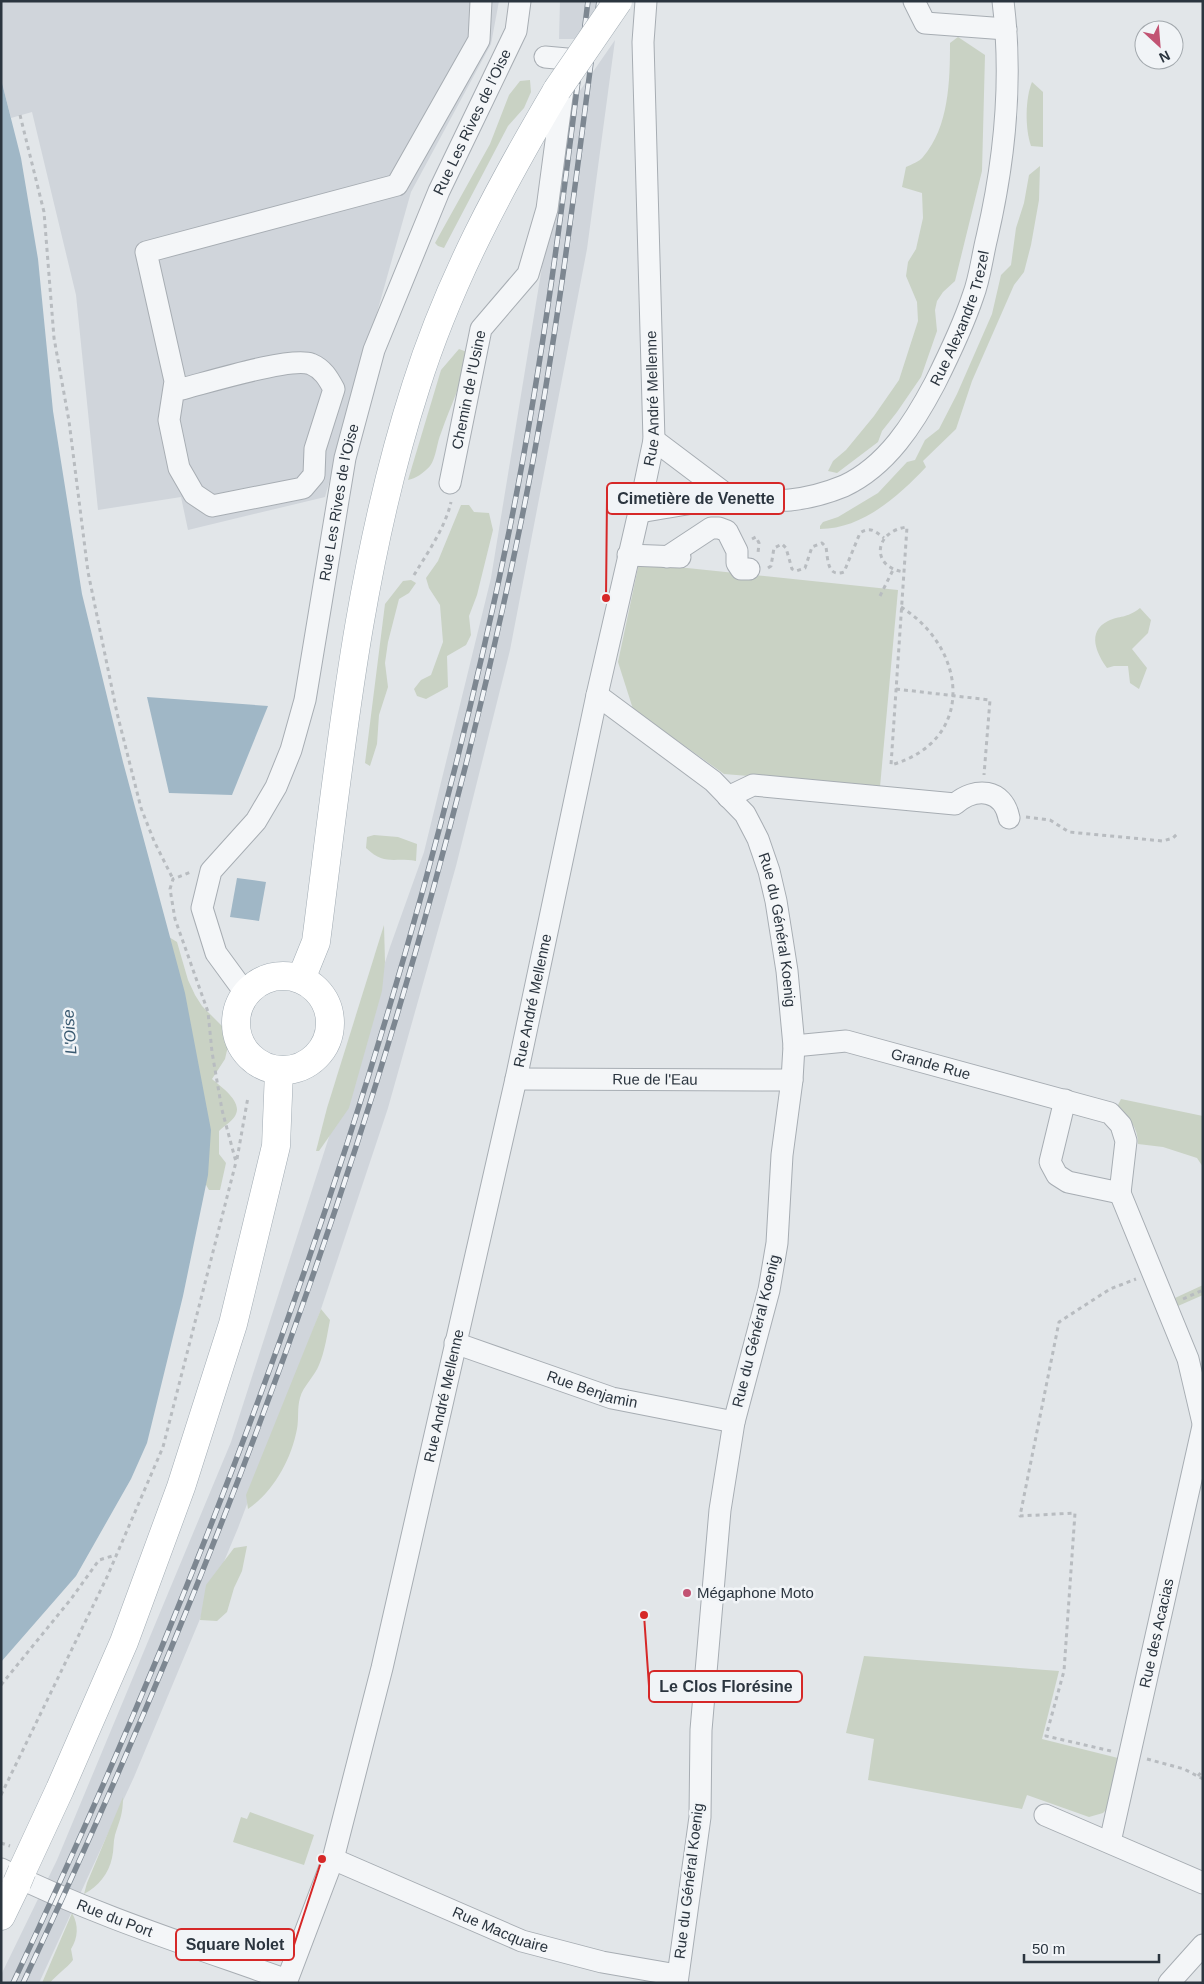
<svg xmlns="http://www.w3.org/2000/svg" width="1204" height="1984" font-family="Arial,sans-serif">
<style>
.built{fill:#d0d5db}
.green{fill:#c9d2c4}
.water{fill:#a0b7c6}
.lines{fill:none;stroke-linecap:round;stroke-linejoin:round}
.minor-casing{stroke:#a7adb3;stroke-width:23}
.major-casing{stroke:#a2acb4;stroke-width:29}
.path{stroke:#b8bcc0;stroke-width:3;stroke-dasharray:4 4;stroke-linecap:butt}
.minor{stroke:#f4f6f8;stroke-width:21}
.major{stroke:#fff;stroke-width:28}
.rail-casing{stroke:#7d8791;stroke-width:5.5}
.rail{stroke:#f1f4f7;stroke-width:4;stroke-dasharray:11;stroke-linecap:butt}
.major-bridge-casing{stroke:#a2acb4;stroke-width:29;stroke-linecap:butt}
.major-bridge{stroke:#fff;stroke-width:28}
.poi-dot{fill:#c25373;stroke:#f1f4f7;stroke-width:2}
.labels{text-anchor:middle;stroke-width:5;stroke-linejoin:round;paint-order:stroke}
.street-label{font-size:15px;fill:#2b353f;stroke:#f1f4f7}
.poi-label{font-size:15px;fill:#2b353f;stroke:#f1f4f7;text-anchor:start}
.water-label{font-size:16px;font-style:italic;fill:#395970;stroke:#f1f4f7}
.leader{fill:none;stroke:#d62828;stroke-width:2}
.callout-dot{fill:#d62828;stroke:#f1f4f7;stroke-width:2}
.callout{fill:#f1f4f7;stroke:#d62828;stroke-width:2}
.callout-label{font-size:16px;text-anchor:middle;font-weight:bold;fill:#2b353f}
</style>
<rect width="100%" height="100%" fill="#e2e6e9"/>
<g class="built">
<polygon points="1,1 499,1 491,44 411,192 325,497 188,530 181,497 98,510 76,295 32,112 11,118 1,79"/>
<polygon points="560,1 603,1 577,39 559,39"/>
<polygon points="615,40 587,249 510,650 456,866 388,1108 321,1309 238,1528 134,1777 39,1983 1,1983 1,1975 57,1860 231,1442 390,947 424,852 491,578 568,108"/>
</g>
<g class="green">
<path d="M 958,37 L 985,55 L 982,171 L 955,281 L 943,292 L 937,301 L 935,310 L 937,331 L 921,377 L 897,412 L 882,431 L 878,442 L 837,473 L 828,471 L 833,461 L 846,450 L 874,416 L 899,380 L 918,321 L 917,302 L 906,276 L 908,262 L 916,249 L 923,218 L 922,193 L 902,187 L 906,167 C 912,164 919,162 923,157 C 949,127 950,81 950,43 Z"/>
<polygon points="530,80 531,92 524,108 508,126 444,248 438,246 435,243 490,144 509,95 520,81"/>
<path d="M 1032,82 L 1043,92 L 1043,147 L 1031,146 C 1025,129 1025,99 1032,82 Z"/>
<path d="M 1040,166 L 1039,200 L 1031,245 L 1024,272 L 1014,285 L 972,381 L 956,429 L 923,461 L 926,467 C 899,496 862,529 820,529 L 820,526 L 823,522 L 838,517 L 878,493 L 907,462 L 915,460 L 925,440 L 939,429 L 957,394 L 992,314 L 1001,275 L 1011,265 L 1016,228 L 1024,203 L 1029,175 Z"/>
<path d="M 459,349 L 467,352 C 464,381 450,406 441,433 C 437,442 436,458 430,466 C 425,472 415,479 408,480 L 441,370 Z"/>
<polygon points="461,505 469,505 474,512 489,513 493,530 477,595 469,616 471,635 466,645 447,656 448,687 426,699 417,696 414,689 421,680 431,675 443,642 440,605 429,588 426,578 438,561"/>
<polygon points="639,563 898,590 880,787 724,774 633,709 618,662"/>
<polygon points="411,580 416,583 409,593 399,599 388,642 385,663 388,687 379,715 377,744 370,766 365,763 385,604 403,581"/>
<path d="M 1140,608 L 1151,620 L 1148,633 L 1132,649 L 1147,668 L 1139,689 L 1130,683 L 1128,666 L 1114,666 L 1107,668 C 1097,654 1086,632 1108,621 C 1120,615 1126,619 1140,608 Z"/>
<path d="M 374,835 L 398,837 L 417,844 L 416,861 C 393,857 385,866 366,848 L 367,837 Z"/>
<polygon points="384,925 385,962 382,991 349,1108 319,1151 316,1151 327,1108"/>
<path d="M 164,934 L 177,942 L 188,980 L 195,995 L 202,1006 L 223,1027 L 228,1046 L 225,1059 L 212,1079 C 220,1086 242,1101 236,1114 C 234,1120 224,1126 219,1131 L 219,1154 L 226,1163 L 220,1190 L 209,1190 L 202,1178 Z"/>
<path d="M 1121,1099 L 1203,1116 L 1203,1167 L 1197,1158 L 1163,1147 L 1138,1144 C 1138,1127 1129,1118 1117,1107 Z"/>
<polygon points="1203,1285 1203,1295 1178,1306 1175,1298"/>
<path d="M 321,1309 L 330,1320 C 327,1335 325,1351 319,1365 C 315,1376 303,1386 300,1398 C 297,1408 299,1419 297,1429 C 291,1460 274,1491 248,1509 L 246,1495 Z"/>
<polygon points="247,1546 242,1571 234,1588 227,1612 217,1621 200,1620 206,1585 234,1548"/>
<polygon points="864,1656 1059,1671 1042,1739 1118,1758 1107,1809 1103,1813 1089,1817 1027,1795 1022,1809 868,1780 874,1739 846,1733"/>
<path d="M 123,1797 C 123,1814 120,1819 115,1835 C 113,1842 114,1850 112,1858 C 109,1873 98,1887 84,1894 L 87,1883 Z"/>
<polygon points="250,1812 314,1835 304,1865 233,1842 241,1817 247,1819"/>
<path d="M 72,1913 C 79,1925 78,1938 71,1949 L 73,1960 C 66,1969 57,1974 50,1983 L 42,1983 Z"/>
</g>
<g class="water">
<polygon points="1,79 21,158 38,259 53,411 82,594 123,762 185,993 211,1130 208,1175 183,1296 147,1443 131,1479 76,1576 1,1662"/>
<polygon points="147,697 268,706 232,795 169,793"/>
<polygon points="237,878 266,882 259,921 230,917"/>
</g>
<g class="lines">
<g class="minor-casing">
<g id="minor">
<polyline points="914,1 925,23 1006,29"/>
<path d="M 174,391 C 200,385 289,356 311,364 C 323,369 328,378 334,389 L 315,449 L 314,475 L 303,488 L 212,506 L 194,494 L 179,468 L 169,420 L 175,381 L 146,252 L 397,185 L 479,40 L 481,1"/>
<polyline points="654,440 731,498"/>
<path id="s1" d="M 450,483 L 481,329 L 528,274 L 547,209 L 567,59 L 545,57"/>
<path id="s2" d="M 639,512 C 669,507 699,501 729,498 C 749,496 770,502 790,500 C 808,498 827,493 844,486 C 887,466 914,423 935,383 C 949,355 963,326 973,296 C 980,278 982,257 987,237 C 1005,159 1013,81 1003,1"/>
<polyline points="628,555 680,557"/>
<polyline points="667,557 711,528 719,528 727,531 737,551 737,563 741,569 749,569"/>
<path id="s3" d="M 597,695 L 713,781 L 745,814 L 758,839 L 769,871 L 776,901 L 787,971 L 794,1046 L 792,1080 L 782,1155 L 777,1243 L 769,1290 L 734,1422 L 720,1510 L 701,1730 L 700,1817 L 677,1983"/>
<path d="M 728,797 L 753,785 L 955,804 C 975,787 1003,788 1009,818"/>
<path id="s4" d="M 246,994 L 216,953 L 202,908 L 211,871 L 256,821 L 276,787 L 291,750 L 305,700 L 345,458 L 374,350 L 439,191 L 516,31 L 520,1"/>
<path id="s5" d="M 794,1046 L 846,1041 L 1110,1113 L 1121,1125 L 1126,1141 L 1120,1193"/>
<path id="s6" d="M 516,1079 L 792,1080"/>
<polyline points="1065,1100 1050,1162 1057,1175 1068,1182 1120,1193"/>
<polyline points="1120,1193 1188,1359 1203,1423"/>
<path id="s7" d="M 455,1343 L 612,1398 L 734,1422"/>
<polyline points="1045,1815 1203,1883"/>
<path id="s8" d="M 1110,1842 L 1203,1426"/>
<path id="s9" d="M 333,1859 L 522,1941 L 602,1962 L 677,1975"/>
<path id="s10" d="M 1,1869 C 93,1915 192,1946 287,1980"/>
<path id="s11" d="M 286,1983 L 333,1859 L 382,1668 L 516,1079 L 597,695 L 639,512 L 654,440 L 643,42 L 646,1"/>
<polyline points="1169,1983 1203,1945"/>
</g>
</g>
<g class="major-casing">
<g id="major">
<circle cx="283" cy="1023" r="47"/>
<path d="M 301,979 L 316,942 C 340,756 358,566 416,386 C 449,281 501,185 557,90"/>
<polyline points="22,1871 60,1789 124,1642 181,1487 233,1324 276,1146 279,1071"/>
<polyline points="1,1916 17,1883"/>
</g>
</g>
<g class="path">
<polyline points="20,115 44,212 54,338 69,421 88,572 117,713 141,808 154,841 173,879"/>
<polyline points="752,539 756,537 759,543 758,553"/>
<path d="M 768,568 L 771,566 L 774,548 L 782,544 L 786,548 L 792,569 L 796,571 L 805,568 L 812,547 L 822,543 L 826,547 C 828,559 827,578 844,572 L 860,533 C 870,526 875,531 884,538"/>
<path d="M 414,575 C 428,552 445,528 451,502"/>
<polyline points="880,596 893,570"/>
<path d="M 901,607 C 968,649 976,741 891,765 L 907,527 C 874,531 870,567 904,572"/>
<polyline points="896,689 990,700 984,775"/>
<polyline points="1026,817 1050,820 1069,832 1163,841 1173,838 1179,832"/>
<polyline points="237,1159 248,1097"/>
<polyline points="1183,1299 1203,1290"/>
<polyline points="1,1685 71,1599 99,1560 116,1555"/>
<polyline points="1111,1751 1046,1736 1064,1671 1075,1513 1020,1516 1059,1322 1110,1289 1136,1279"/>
<polyline points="1147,1759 1184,1769 1203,1779"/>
<polyline points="1198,1776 1203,1770"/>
<polyline points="1,1795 107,1577 163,1447 236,1162 222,1110 212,1052 208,1012 175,919 170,889 173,879 191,872"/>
<polyline points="1,1843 10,1846"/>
</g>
<use href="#minor" class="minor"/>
<use href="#major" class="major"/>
<g class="rail-casing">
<g id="rail">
<path d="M 13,1983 C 232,1519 407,1030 510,527 C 545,353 566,177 588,1"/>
<path d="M 23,1983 C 242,1518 417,1031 520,527 C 556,353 576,177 599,1"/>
</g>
</g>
<use href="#rail" class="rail"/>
<g class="major-bridge-casing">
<g id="major-bridge">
<polyline points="557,90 618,1"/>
<polyline points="17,1883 22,1871"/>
</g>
</g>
<use href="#major-bridge" class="major-bridge"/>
</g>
<circle class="poi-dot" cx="687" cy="1593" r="5"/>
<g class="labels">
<g class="street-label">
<text dy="5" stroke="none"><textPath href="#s4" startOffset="940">Rue Les Rives de l'Oise</textPath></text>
<text dy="5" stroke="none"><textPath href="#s2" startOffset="418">Rue Alexandre Trezel</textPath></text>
<text dy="5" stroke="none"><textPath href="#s1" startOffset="95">Chemin de l'Usine</textPath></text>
<text dy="5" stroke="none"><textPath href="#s11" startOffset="1629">Rue André Mellenne</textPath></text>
<text dy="5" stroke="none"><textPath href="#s4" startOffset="535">Rue Les Rives de l'Oise</textPath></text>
<text dy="5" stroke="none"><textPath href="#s3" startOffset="312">Rue du Général Koenig</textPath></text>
<text dy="5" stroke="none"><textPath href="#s11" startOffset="1014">Rue André Mellenne</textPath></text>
<text dy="5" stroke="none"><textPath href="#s5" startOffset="140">Grande Rue</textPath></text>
<text dy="5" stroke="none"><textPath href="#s6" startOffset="139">Rue de l'Eau</textPath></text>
<text transform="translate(756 1331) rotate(-76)" y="5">Rue du Général Koenig</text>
<text dy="5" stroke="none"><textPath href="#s7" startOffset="145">Rue Benjamin</textPath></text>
<text dy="5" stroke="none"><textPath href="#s11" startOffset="609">Rue André Mellenne</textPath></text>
<text dy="5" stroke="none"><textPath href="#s8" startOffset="214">Rue des Acacias</textPath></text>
<text transform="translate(689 1881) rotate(-83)" y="5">Rue du Général Koenig</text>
<text dy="5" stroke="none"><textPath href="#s10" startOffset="124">Rue du Port</textPath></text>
<text dy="5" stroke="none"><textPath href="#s9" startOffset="182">Rue Macquaire</textPath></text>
</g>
<g class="poi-label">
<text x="697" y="1598">Mégaphone Moto</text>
</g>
<g class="water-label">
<text transform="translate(69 1032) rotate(-94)" y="6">L'Oise</text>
</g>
</g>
<path class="leader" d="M606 598L607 498M644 1615L649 1686M322 1859L294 1945"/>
<g class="callout-dot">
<circle cx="606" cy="598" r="5"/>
<circle cx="644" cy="1615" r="5"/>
<circle cx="322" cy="1859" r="5"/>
</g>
<g class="callout">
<rect x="607" y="483" width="177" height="31" rx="5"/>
<rect x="649" y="1671" width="153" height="31" rx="5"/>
<rect x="176" y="1929" width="118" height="31" rx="5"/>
</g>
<g class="callout-label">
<text x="696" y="504">Cimetière de Venette</text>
<text x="726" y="1692">Le Clos Florésine</text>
<text x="235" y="1950">Square Nolet</text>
</g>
<rect width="1204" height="1984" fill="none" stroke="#2b353f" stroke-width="5"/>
<g transform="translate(1159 45) rotate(154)"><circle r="24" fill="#f1f4f7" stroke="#a2a8ad"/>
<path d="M0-4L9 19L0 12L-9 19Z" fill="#c25373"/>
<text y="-8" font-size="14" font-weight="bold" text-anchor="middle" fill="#2b353f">N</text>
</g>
<path d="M1024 1954v8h135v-8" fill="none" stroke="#2b353f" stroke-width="2.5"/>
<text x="1032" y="1954" font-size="15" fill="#2b353f" stroke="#f1f4f7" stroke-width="4" paint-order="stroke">50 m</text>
</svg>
